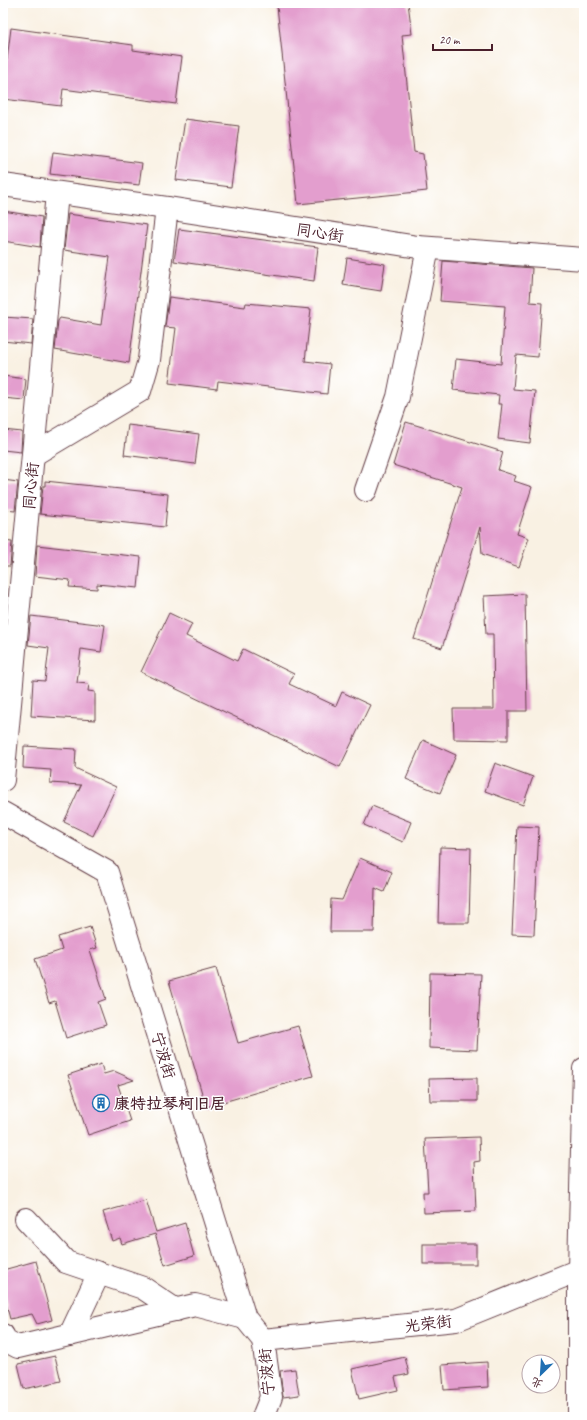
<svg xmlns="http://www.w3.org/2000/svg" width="587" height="1420" font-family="Caveat,'LXGW WenKai TC',sans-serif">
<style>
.building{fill:#e39ece}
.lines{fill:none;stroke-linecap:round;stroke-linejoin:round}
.minor-casing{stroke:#643e47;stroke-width:24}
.minor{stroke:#fff;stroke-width:22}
.labels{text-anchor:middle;stroke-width:3;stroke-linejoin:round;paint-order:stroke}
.street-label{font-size:16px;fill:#4a1f2b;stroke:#fff}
.poi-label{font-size:16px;font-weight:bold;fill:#4a1f2b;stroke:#fff;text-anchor:start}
</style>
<rect width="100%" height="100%" fill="#fff"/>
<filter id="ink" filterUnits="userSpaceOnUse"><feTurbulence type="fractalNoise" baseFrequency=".025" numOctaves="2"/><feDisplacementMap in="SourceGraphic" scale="8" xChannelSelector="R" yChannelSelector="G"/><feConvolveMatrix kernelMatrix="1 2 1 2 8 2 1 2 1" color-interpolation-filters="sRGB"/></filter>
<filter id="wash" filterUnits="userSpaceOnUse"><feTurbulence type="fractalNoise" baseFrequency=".012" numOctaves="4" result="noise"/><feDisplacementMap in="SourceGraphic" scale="16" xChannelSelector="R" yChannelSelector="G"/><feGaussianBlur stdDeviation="0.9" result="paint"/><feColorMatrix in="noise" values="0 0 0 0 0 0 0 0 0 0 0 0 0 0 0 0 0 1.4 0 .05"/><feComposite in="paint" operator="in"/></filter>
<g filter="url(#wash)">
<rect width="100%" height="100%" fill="#f9f1e3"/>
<g id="blocks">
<g class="building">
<polygon points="311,3 408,3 412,34 402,35 414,152 423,154 427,191 298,204 277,6"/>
<polygon points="11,28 133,45 133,50 182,57 176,104 63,89 61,106 3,99 3,59 7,60"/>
<polygon points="185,119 239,126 231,187 176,180"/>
<polygon points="53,152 142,163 139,185 50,174"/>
<polygon points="3,211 42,217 40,247 3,241"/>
<polygon points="68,214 147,225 129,363 55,350 58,321 60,318 101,325 110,257 64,250"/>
<polygon points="179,229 318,247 314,281 174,261"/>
<polygon points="347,258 385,264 381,291 343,285"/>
<polygon points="443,261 532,268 530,302 542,303 538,357 516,355 513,389 535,391 530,443 498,439 502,404 498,404 499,395 453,390 456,359 501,364 505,306 440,301"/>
<polygon points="169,297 245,307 246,303 311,309 305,361 330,364 327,394 218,381 217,389 169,383 176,328 165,327"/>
<polygon points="3,317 33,319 31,344 3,341"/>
<polygon points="3,376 26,379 24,400 3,398"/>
<polygon points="406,422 503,452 498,470 516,476 514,481 532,487 517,534 529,538 519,567 482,554 480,527 442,648 414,639 462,487 393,465"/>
<polygon points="128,425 199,434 195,464 124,455"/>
<polygon points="3,430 22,432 21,452 3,450"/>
<polygon points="3,480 18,482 15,511 6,510 5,505 3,505"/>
<polygon points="45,481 168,494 165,527 40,514 43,486 45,486"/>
<polygon points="3,541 12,542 10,566 3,566"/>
<polygon points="37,545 141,557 138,588 97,584 97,589 69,587 70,580 35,576"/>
<polygon points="525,594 527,711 508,711 508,740 454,739 453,709 494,709 493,634 486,634 484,596"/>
<polygon points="169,613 192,624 186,636 237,661 243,649 294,674 289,684 336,706 342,692 370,705 340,767 141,672"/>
<polygon points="31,616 105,625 101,652 81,649 77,683 89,684 88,691 95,692 95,720 31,716 33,680 45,681 49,648 28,645"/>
<polygon points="423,740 456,755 440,793 406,779"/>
<polygon points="24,746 76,749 75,768 116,787 93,836 64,822 81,785 50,783 51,770 23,768"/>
<polygon points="495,763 533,777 523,805 485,791"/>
<polygon points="372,806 411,822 403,842 364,825"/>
<polygon points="517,826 539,827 534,935 512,934"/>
<polygon points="440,847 471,848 469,923 438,923"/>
<polygon points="360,858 392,872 384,892 375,888 374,932 330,932 331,899 342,900"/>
<polygon points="90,927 97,948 90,950 106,999 98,1002 106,1025 66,1038 55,1001 49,1003 35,959 62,950 58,937"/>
<polygon points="216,968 238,1043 298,1026 313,1076 206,1107 169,981"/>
<polygon points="430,973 481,974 477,1050 429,1048"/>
<polygon points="101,1064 104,1074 114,1071 134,1080 118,1085 130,1121 88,1135 68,1075"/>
<polygon points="477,1078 477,1101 430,1101 429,1079"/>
<polygon points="479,1137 480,1161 474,1162 476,1211 424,1213 423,1192 428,1192 425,1139"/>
<polygon points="146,1200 156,1232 185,1223 194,1256 165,1265 155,1234 122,1244 120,1238 112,1241 103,1212"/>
<rect x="423" y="1244" width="53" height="20"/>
<polygon points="36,1261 52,1320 37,1324 32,1314 10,1319 3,1292 3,1270"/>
<polygon points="55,1356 61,1381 24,1389 18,1364"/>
<polygon points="405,1357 409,1374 395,1377 398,1390 359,1399 352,1369"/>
<polygon points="487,1362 488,1387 444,1390 442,1365"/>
<polygon points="295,1369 299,1395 283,1397 280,1371"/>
</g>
</g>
</g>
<g filter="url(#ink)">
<use href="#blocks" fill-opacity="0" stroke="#643e47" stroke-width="1"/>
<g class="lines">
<g class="minor-casing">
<g id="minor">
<polyline points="3,185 167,208 418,247 584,259"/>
<polyline points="33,455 140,391 149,360 167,208"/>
<polyline points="366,490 398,397 428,248"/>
<polyline points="3,780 57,193"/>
<polyline points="3,813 107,872 245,1318 263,1340 271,1397 263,1417"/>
<polyline points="26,1219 66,1262 143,1288 176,1310"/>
<polyline points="3,1335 5,1340 18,1347 195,1305 245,1318"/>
<polyline points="70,1335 99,1273"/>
<polyline points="263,1340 456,1320 584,1268"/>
<polyline points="579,1417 579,1270 584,1069"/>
</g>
</g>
<use href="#minor" class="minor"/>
</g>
</g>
<defs>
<g id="building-ring" transform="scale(0.9)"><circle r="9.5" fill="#fff" stroke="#1f6fb2" stroke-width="1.5"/><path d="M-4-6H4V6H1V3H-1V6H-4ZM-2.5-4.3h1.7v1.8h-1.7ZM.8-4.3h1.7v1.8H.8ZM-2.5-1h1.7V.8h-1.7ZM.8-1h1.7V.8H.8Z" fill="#1f6fb2"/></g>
</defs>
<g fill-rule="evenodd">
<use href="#building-ring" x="101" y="1103"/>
</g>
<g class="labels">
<g class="street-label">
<text transform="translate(320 232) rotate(9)" y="6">同心街</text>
<text transform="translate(30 486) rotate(-85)" y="6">同心街</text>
<text transform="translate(164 1055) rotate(73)" y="6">宁波街</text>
<text transform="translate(428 1323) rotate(-7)" y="6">光荣街</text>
<text transform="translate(266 1372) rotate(-95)" y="6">宁波街</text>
</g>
<g class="poi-label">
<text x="114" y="1109">康特拉琴柯旧居</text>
</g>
</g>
<rect width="587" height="1420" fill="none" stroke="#fff" stroke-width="16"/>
<g transform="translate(541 1374) rotate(205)"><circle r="19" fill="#ffffff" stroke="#b7a5aa"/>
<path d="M0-3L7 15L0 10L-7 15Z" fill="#1f6fb2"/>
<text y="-6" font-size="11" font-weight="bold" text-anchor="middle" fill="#4a1f2b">北</text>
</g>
<path d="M433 44v6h59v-6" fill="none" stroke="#4a1f2b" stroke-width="2"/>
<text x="439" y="44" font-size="12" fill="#4a1f2b" stroke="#ffffff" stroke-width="3" paint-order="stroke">20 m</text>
</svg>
